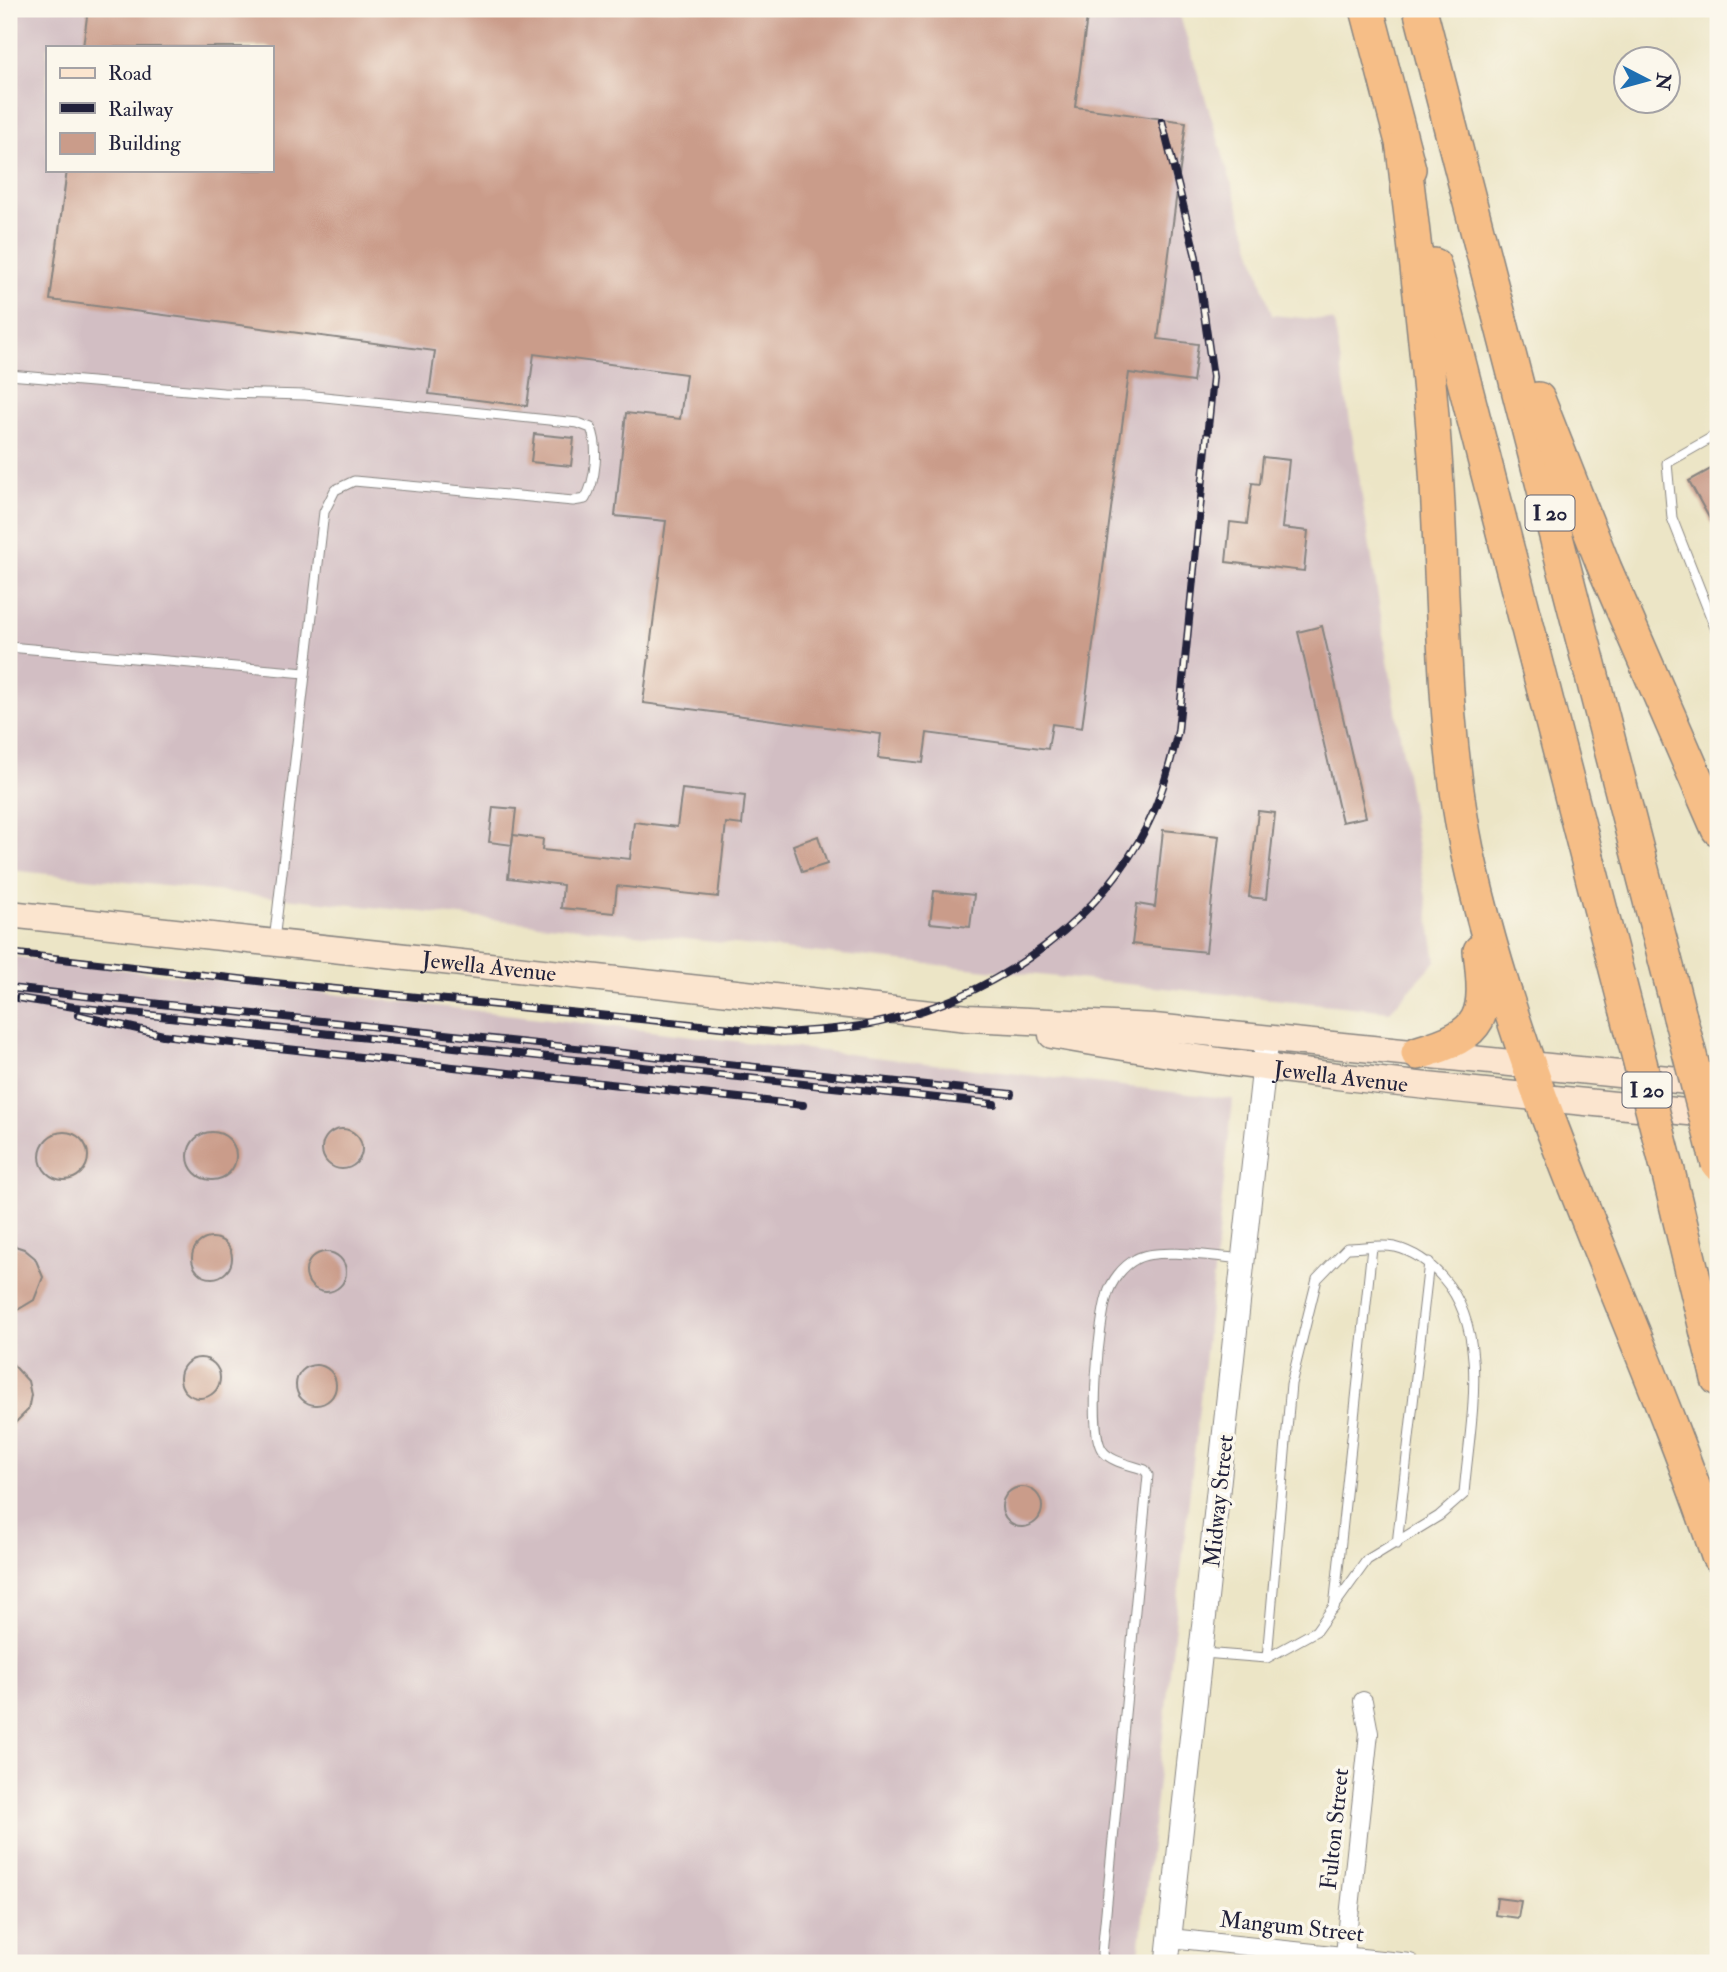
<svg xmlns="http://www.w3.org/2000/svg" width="1727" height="1972" font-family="'IM FELL Double Pica',serif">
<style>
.industrial{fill:#d2bec3;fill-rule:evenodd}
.building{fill:#ca9c8a}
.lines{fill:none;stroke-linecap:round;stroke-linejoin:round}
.service-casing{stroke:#878480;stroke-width:11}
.minor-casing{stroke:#878480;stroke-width:20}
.tertiary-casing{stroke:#878480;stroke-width:25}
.secondary-casing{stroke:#878480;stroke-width:29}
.motorway-casing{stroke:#878480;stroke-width:36}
.service{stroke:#fff;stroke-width:9}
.minor{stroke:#fff;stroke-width:18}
.tertiary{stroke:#fff;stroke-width:23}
.secondary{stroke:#fbe5cf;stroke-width:26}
.motorway{stroke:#f6be87;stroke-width:33}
.rail-casing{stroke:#22223b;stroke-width:8}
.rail{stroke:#fbf7ec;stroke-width:5;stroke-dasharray:16;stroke-linecap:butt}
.motorway-bridge-casing{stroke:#878480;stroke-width:36;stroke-linecap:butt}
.motorway-bridge{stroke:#f6be87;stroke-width:33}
.labels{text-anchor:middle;stroke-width:7;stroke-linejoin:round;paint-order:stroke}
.shield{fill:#fbf7ec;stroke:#636270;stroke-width:2}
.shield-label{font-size:21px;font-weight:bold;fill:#22223b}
.street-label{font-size:23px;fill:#22223b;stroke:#fbf7ec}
</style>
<rect width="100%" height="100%" fill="#fbf7ec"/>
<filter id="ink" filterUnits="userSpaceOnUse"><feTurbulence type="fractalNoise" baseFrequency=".0143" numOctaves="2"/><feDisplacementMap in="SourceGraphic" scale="14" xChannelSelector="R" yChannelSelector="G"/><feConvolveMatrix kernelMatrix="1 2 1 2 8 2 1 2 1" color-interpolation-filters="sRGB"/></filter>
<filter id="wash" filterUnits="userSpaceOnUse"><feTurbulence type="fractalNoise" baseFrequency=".00686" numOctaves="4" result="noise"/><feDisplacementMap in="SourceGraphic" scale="28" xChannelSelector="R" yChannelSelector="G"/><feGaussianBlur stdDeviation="1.57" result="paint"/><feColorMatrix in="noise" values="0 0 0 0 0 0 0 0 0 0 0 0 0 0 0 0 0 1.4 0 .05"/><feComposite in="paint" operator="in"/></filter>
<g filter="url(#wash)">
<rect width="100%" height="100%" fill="#ece5c6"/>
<g class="industrial">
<path d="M 9,9 L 1178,9 L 1272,315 L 1334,321 L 1436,961 L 1390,1011 L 9,870 ZM 47,47 L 271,47 L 271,170 L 47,170 Z"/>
<polygon points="9,956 1233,1099 1138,1963 9,1963"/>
</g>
<g id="blocks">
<g class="building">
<polygon points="88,9 1088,9 1075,107 1186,122 1158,339 1198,344 1193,382 1129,373 1082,728 1052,724 1048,749 927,733 923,763 878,758 881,734 643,703 666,521 615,516 626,413 680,419 686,374 534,354 527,406 429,394 435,351 50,300 67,170 271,170 271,47 83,47"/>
<polygon points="534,434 574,438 571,466 531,462"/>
<polygon points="1263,457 1289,460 1282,528 1308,531 1304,571 1226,562 1230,522 1247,524 1252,483 1260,484"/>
<polygon points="1718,465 1718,534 1689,481"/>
<polygon points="1322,626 1366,817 1342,822 1298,632"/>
<polygon points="682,789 745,796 742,825 726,823 718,897 617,886 614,913 561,908 563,885 508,878 513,835 543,839 542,850 630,859 634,822 677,827"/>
<polygon points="493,807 516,809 512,845 489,842"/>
<polygon points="1258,811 1275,813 1266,899 1249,897"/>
<polygon points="1163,830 1219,836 1206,952 1132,944 1137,904 1155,907"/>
<polygon points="818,836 827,864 802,872 793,845"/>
<polygon points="934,891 974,895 970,927 930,923"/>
<circle cx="342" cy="1149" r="20"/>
<circle cx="64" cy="1156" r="24"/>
<circle cx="212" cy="1156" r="24"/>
<circle cx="212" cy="1258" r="20"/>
<polygon points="9,1244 24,1249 35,1258 43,1277 34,1300 19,1309 9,1311"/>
<circle cx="326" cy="1272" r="20"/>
<circle cx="200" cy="1378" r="20"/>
<polygon points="9,1360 28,1381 31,1395 28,1410 9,1429"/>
<circle cx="316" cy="1385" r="20"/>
<circle cx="1022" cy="1507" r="20"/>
<polygon points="1497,1898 1521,1901 1518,1918 1495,1915"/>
</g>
</g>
</g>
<g filter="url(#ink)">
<use href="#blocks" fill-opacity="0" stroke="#878480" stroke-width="2"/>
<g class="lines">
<g class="service-casing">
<g id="service">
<path d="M 9,375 L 223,393 L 305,395 L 578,423 L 591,428 C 599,447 596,481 585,499 L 573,501 L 354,481 L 335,490 L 324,512 L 274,941"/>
<polyline points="1718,434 1667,463 1672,518 1718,635"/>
<polyline points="9,647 305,673"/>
<polyline points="1397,1544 1429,1262"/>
<polyline points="1334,1608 1372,1247"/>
<path d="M 1203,1653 L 1267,1658 L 1316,1631 L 1367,1560 L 1439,1516 L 1464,1494 C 1469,1426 1492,1334 1443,1278 C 1430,1263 1415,1252 1395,1247 C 1380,1244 1362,1248 1347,1248 L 1317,1279 L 1291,1384 L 1267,1658"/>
<path d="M 1105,1963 L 1102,1954 L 1148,1475 L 1145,1470 C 1132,1465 1110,1462 1102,1450 C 1088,1429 1099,1322 1107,1296 C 1111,1281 1123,1266 1136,1259 C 1156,1247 1218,1257 1243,1259"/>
</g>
</g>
<g class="minor-casing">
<g id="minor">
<polyline points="1170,1938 1410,1963"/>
<polyline points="1344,1963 1369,1733 1363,1701"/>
</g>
</g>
<g class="tertiary-casing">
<polyline id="tertiary" points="1167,1963 1267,1039"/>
</g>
<g class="secondary-casing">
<g id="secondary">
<path id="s1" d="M 9,914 L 968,1018 L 1154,1027 L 1718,1084"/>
<path id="s2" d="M 1052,1035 C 1272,1074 1496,1093 1718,1115"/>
</g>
</g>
<g class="motorway-casing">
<g id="motorway">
<polyline points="1367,9 1409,169"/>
<polyline points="1420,9 1680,1017"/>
<path d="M 1403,148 C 1417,267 1432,386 1438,505 C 1444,621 1444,740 1468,855 C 1521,1098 1639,1321 1718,1556"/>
<polyline points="1434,265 1626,1008"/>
<polyline points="1538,399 1605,569 1718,829"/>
<path d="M 1418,1053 C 1485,1034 1488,1016 1480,951"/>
<polyline points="1668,1171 1718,1379"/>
</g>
</g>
<use href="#service" class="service"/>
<use href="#minor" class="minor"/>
<use href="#tertiary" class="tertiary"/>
<use href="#secondary" class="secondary"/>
<use href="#motorway" class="motorway"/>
<g class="rail-casing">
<g id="rail">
<path d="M 9,953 L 275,983 L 783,1033 C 819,1030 855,1029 889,1020 C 990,996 1086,932 1139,841 C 1159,807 1169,769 1178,731 L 1213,377 L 1196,257 L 1162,121"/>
<polyline points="9,988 1011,1094"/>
<polyline points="18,998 74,1007 994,1104"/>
<polyline points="78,1015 163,1035 205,1040 803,1105"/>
</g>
</g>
<use href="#rail" class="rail"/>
<g class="motorway-bridge-casing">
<g id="motorway-bridge">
<polyline points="1626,1008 1668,1171"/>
<polyline points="1680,1017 1718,1164"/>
</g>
</g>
<use href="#motorway-bridge" class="motorway-bridge"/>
</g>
</g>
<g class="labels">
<g class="shield">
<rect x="1525.5" y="495.5" width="49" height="35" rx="5"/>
<rect x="1622.5" y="1072.5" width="49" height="35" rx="5"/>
</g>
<g class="shield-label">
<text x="1550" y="520">I 20</text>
<text x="1647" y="1097">I 20</text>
</g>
<g class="street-label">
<text dy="8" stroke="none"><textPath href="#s1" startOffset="483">Jewella Avenue</textPath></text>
<text dy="8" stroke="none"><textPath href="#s2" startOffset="292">Jewella Avenue</textPath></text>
<text transform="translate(1218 1501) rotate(-84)" y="8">Midway Street</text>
<text transform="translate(1334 1829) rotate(-84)" y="8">Fulton Street</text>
<text transform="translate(1292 1926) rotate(6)" y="8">Mangum Street</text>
</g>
</g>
<rect width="1727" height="1972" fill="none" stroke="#fbf7ec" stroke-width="35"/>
<rect x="46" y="46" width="228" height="126" fill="#fbf7ec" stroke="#a4a2a5" stroke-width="2"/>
<rect x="60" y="68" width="35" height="10" fill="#fbe5cf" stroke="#a4a2a5" stroke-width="2"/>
<text x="108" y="80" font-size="21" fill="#22223b">Road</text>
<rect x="60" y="103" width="35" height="10" fill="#22223b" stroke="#a4a2a5" stroke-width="2"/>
<text x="108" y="116" font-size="21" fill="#22223b">Railway</text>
<rect x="60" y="133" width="35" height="21" fill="#ca9c8a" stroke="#a4a2a5" stroke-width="2"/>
<text x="108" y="150" font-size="21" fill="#22223b">Building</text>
<g transform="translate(1647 80) rotate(96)"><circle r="33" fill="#fbf7ec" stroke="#a4a2a5" stroke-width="2"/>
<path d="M0-5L12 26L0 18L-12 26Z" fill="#1f6fb2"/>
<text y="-10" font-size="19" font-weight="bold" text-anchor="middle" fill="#22223b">N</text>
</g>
</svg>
